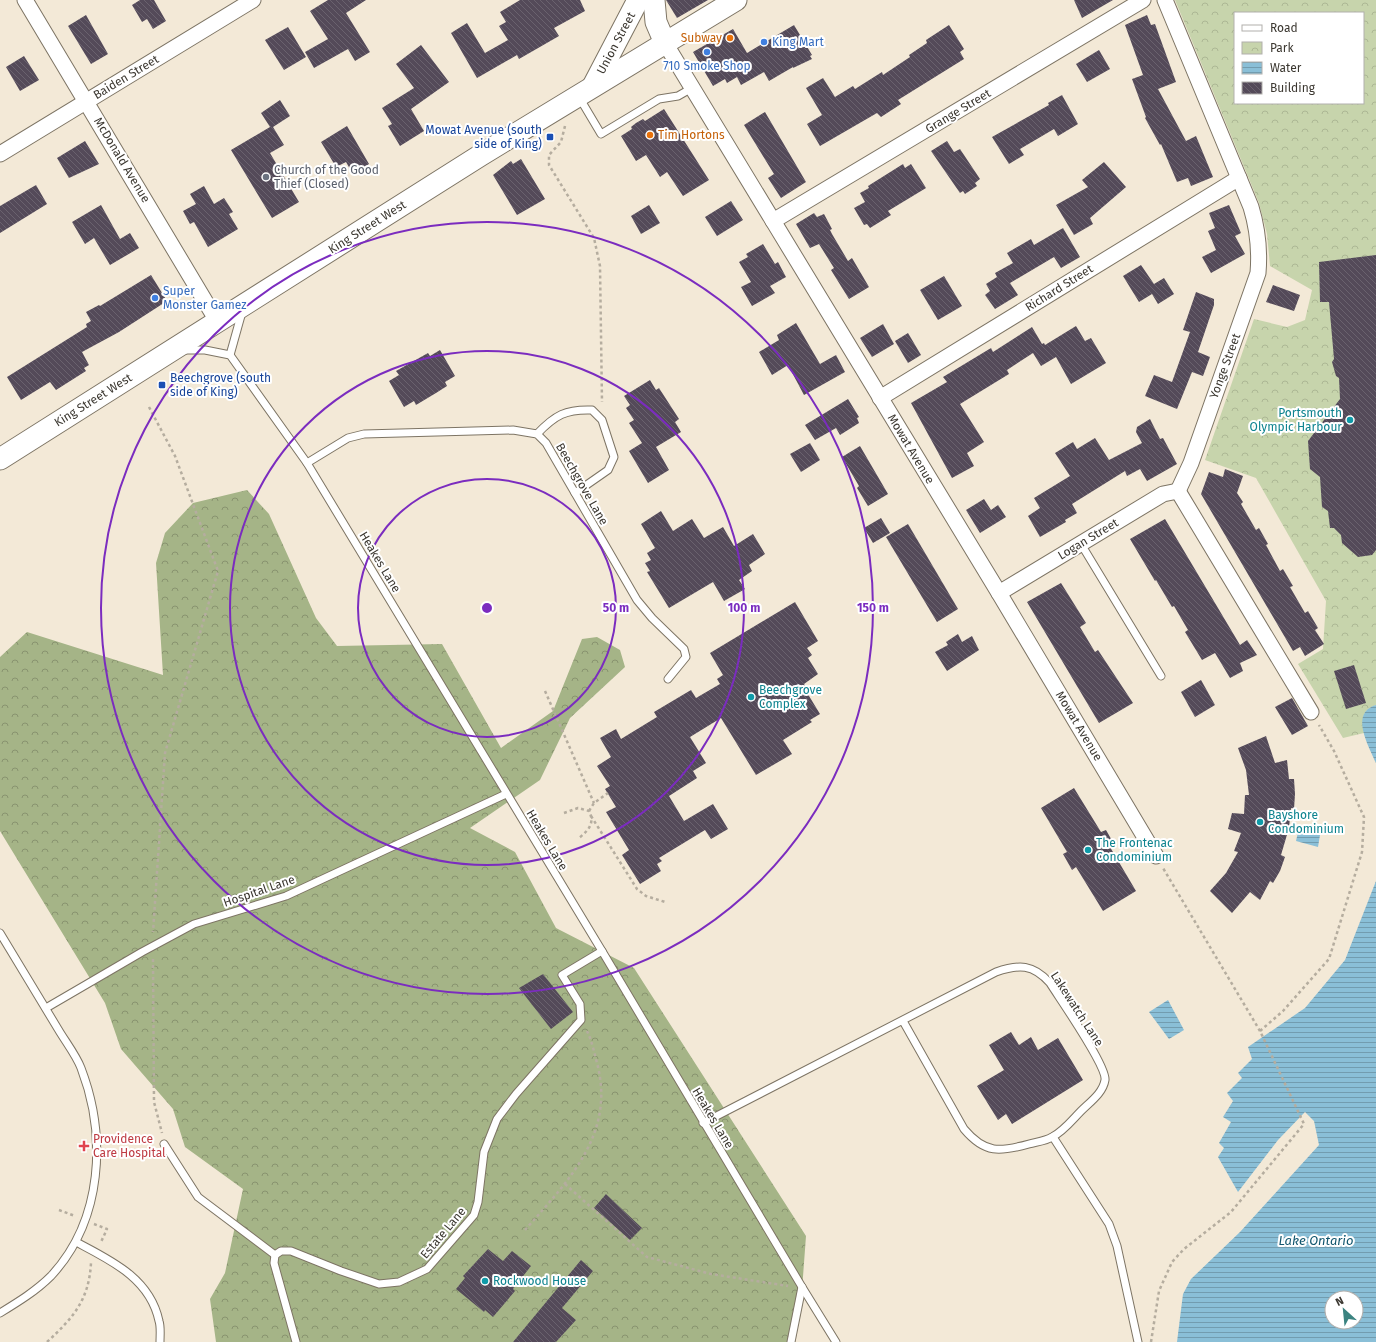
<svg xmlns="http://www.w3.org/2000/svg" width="1376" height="1342" font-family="'Fira Sans',sans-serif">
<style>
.forest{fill:url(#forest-crowns)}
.park{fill:url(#park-crowns);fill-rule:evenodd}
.water{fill:url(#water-rules);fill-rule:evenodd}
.building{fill:url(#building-back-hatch)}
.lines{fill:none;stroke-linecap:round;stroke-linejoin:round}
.lane-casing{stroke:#7d7464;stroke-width:9}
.street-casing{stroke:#7d7464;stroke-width:17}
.secondary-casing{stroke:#7d7464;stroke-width:23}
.path{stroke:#b5ad9f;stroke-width:2.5;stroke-dasharray:3 3;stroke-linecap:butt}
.lane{stroke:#fff;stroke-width:7}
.street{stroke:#fff;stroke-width:15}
.secondary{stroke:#fff;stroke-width:21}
.ring{fill:none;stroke:#7b2cbf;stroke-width:2}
.food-dot{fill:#e8710a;stroke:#fff;stroke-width:1.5}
.shop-dot{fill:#3f7fe0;stroke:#fff;stroke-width:1.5}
.transit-dot{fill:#1a4fb4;stroke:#fff;stroke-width:1.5}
.worship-dot{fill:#6b7280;stroke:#fff;stroke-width:1.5}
.culture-dot{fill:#0f9aa8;stroke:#fff;stroke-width:1.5}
.health-dot{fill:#e0444e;stroke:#fff;stroke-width:1.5}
.labels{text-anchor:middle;stroke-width:4;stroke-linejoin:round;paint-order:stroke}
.food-label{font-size:12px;fill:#c56008;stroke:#fff;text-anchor:end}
.shop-label{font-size:12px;fill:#366cbe;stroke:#fff;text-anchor:start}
.street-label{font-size:12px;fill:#3b3730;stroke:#fff}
.transit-label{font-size:12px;fill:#164399;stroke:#fff;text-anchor:end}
.worship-label{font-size:12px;fill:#5b616d;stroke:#fff;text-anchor:start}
.culture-label{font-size:12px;fill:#0d838f;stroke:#fff;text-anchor:start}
.health-label{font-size:12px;fill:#be3a42;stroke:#fff;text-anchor:start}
.water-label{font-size:13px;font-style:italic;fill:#11566e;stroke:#fff}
.centre{fill:#7b2cbf;stroke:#fff;stroke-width:2}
.ring-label{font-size:12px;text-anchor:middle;font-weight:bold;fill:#7b2cbf;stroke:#fff;stroke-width:4;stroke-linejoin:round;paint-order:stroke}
</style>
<defs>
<pattern id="forest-crowns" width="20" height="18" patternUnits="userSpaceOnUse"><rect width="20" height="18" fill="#a5b487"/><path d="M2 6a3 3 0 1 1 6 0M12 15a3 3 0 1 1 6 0" fill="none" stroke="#88936f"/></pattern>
<pattern id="park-crowns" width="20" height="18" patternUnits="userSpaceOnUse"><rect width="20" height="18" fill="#c7d4ac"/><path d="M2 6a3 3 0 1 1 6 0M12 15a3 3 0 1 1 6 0" fill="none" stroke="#acb794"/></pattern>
<pattern id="water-rules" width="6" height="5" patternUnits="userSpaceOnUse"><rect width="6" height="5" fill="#8abfd7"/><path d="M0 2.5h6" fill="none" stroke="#729caf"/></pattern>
<pattern id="building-back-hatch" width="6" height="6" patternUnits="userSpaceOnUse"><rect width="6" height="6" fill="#544a59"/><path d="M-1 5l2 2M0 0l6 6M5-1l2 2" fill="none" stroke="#6a626e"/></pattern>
</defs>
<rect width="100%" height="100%" fill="#f3e9d7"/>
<polygon class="forest" points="247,490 269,514 316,618 337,646 442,644 501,748 553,711 582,639 597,637 620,650 625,667 570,718 540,780 470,828 515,852 556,928 634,968 806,1236 800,1317 787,1342 216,1342 210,1299 225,1273 243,1189 185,1147 173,1109 121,1049 105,1003 0,831 0,657 27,632 163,675 156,563 165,533 193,503"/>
<path class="park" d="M 1175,0 L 1376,0 L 1376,705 C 1361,710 1362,720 1364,733 L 1343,738 L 1298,664 L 1323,649 L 1326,601 L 1256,478 L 1205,460 L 1254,319 L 1287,327 L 1305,320 L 1312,290 L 1270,266 L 1267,234 L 1259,203 ZM 1235,13 L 1363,13 L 1363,103 L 1235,103 Z"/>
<g class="water">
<path d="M 1376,705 L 1376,763 C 1369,746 1349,713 1376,705 Z"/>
<polygon points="1299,828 1321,829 1318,847 1296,841"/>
<path d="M 1376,881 L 1376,1342 L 1177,1342 L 1183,1294 L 1191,1279 L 1240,1232 L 1319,1145 L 1314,1121 L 1305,1112 L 1278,1140 L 1238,1192 L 1218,1157 L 1224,1148 L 1219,1143 L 1231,1122 L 1223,1117 L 1233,1101 L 1227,1093 L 1242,1078 L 1238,1073 L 1252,1059 L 1248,1047 L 1305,1008 L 1345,960 ZM 1332,1298 L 1356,1298 L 1356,1322 L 1332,1322 Z"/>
<polygon points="1168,1000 1184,1030 1169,1039 1149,1012"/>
</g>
<g class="building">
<polygon points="140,0 154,0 166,21 153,29 147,19 142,22 132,5"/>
<polygon points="328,0 366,0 346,13 370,52 355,61 348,49 314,68 305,52 328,39 310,11"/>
<polygon points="520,0 580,0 585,11 554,28 559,36 519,59 517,55 477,78 451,33 467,23 485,53 508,40 499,26 506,22 500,12"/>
<polygon points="666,0 708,0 677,18"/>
<polygon points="1074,0 1113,0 1082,18"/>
<polygon points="86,15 108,54 91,64 68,26"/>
<polygon points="1147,15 1151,25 1155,24 1176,82 1158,89 1186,141 1196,136 1213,177 1191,186 1188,178 1177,182 1161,144 1160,145 1145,118 1146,117 1132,79 1143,75 1125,25"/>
<polygon points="794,25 812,55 810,56 812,59 793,68 793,67 769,81 764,72 741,85 737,77 727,83 725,79 713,86 693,52 733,29 747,53"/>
<polygon points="949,25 964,49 960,52 964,59 898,100 901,104 881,117 877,113 820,146 807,124 822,115 806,88 823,78 835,97 853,86 855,89 882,72 883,75 910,57 909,55 927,43 926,40"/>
<polygon points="288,27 306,57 284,70 265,40"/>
<polygon points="421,45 449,82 411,109 424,131 400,146 388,126 392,124 382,108 414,88 396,64"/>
<polygon points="1099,50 1110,69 1087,82 1076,64"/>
<polygon points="24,56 39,80 20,91 6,67"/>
<polygon points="1062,95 1078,124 1058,136 1054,129 1020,149 1024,155 1009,164 992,137 1049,105 1048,103"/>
<polygon points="280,100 290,116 273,127 284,145 270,153 299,202 272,218 231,150 270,127 261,113"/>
<polygon points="664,109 709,180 683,196 667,172 660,177 646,155 636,161 621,136 632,129 631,127 636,123 643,119 645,121"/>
<polygon points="765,112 806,182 781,198 768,178 774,174 744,125"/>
<polygon points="347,126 369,164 353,174 346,162 336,167 321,142"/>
<polygon points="85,141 99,164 69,178 57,158"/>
<polygon points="947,141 954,152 960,149 980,179 975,183 977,186 965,194 963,191 960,193 931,151"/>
<polygon points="521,159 545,199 517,215 493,175 511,161 513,164"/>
<polygon points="1104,162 1126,187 1090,218 1093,224 1074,235 1056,205 1088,187 1082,180"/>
<polygon points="903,164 905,168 911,164 926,188 888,211 891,215 870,228 867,224 864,225 854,208 865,202 860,193 869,188 868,186"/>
<polygon points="36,185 47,204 0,233 0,206"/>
<polygon points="204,186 214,204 224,198 233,212 229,214 238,229 208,247 194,222 190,224 183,211 196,204 190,194"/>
<polygon points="731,201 743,220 717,236 705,217"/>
<polygon points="101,205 120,239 130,233 139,248 110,265 94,238 85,244 72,222"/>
<polygon points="649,205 660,223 641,234 631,216"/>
<polygon points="1229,205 1241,233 1235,236 1245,254 1211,273 1202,257 1216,250 1208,231 1215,228 1209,213"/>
<polygon points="814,213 817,217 824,214 832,229 830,230 832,234 848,261 852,258 869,287 849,299 831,270 834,268 819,244 810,248 796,224"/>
<polygon points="1063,228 1080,257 1061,268 1054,257 1010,283 1018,295 995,309 985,295 990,291 986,284 997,277 995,273 1013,263 1007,253 1031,239 1034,245"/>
<polygon points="763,244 775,264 778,262 786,277 770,286 775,293 752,306 741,287 751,282 739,262 748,257 746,254"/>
<polygon points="1376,255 1376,550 1372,555 1358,557 1342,543 1341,535 1334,528 1330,528 1328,511 1322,507 1320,477 1310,469 1308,441 1340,399 1339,378 1336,376 1332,362 1334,359 1329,302 1320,302 1319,262"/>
<polygon points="1141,265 1154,284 1164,278 1174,294 1158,304 1152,294 1139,302 1123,276"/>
<polygon points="151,275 167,301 119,332 82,352 89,365 84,368 86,371 56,390 50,382 21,400 7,377 87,327 86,324 91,321 86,312 99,305 100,306"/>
<polygon points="944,276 962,306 938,320 920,290"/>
<polygon points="1273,285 1300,295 1294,311 1266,302"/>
<polygon points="1196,292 1214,299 1214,305 1198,352 1210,357 1203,376 1192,372 1177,409 1145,396 1154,375 1172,382 1190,332 1183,330"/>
<polygon points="796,323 820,364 836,355 845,372 804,395 788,365 772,375 759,352 779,340 777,335"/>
<polygon points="883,324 894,344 872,357 860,338"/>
<polygon points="1076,326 1085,341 1091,338 1106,363 1071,384 1056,357 1041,366 1033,353 1007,370 1009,374 960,404 984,442 967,453 974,466 952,478 911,403 947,382 943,377 991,348 993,352 1032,327 1042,344 1044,343 1045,345"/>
<polygon points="908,333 921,355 908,363 895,341"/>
<polygon points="440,350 455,376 445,382 447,386 436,393 416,405 414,401 404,407 389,381 399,375 396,371 428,353 430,356"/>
<polygon points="650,380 656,390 659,388 679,419 675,422 681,432 656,447 669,470 648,483 629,451 642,443 629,423 634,420 626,408 630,405 624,396"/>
<polygon points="848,399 859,417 857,418 859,423 840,435 836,428 815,440 805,425"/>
<polygon points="1150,419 1160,439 1163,438 1177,464 1147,481 1140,469 1127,476 1125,471 1072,504 1077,513 1065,520 1066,522 1040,537 1028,516 1040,508 1034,498 1070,476 1055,453 1073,442 1077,449 1095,438 1109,460 1142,443 1136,432 1137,427"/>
<polygon points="810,443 820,460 801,472 790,454"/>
<polygon points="860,446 888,494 868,506 857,488 859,486 842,457"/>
<polygon points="1225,469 1243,476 1237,493 1243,502 1241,504 1256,530 1259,528 1268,544 1266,545 1280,571 1283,569 1293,586 1290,587 1305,613 1308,611 1318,628 1315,630 1324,644 1305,656 1300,647 1293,651 1201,494 1209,472 1223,477"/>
<polygon points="984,499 991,510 998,505 1006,517 980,533 966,510"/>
<polygon points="661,511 673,531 692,519 704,538 723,527 734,546 753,534 765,554 749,565 752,571 739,580 745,589 724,601 713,582 669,608 647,572 650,571 645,563 651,560 647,553 655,548 641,524"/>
<polygon points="881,518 890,533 873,543 864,528"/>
<polygon points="1165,519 1240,645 1247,640 1257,655 1240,663 1243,671 1230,678 1215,653 1202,660 1185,632 1188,630 1174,606 1172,607 1156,580 1155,581 1130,539"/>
<polygon points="908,524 958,609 937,622 886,537"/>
<polygon points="1061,583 1086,623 1080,627 1095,652 1098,650 1133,703 1099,723 1027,602"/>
<polygon points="795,602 818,641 807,648 812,655 808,658 818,674 804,684 808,690 806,691 820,714 810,720 812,722 783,740 792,754 756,775 721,718 690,737 706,763 693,771 697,778 669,796 684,821 713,804 728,829 711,839 705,830 659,858 662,861 657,864 661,871 640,884 622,855 629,850 606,812 616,807 605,789 610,786 597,766 611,757 600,738 616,729 621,739 657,717 654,712 691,690 696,698 720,684 717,679 723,675 710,653"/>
<polygon points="958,634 962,642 972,636 979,650 947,671 935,652 948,645 946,642"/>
<polygon points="1354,665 1366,703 1346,709 1334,671"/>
<polygon points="1201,680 1215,705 1195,717 1181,692"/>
<polygon points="1292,698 1308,726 1292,735 1275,707"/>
<polygon points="1266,736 1275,763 1287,760 1289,779 1294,779 1295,794 1294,809 1291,808 1289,828 1281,855 1285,857 1280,871 1273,883 1270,881 1260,900 1250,892 1232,913 1210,891 1226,873 1238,852 1234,851 1241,833 1228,829 1232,813 1244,814 1245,795 1249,795 1246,770 1238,748"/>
<polygon points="1074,788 1101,832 1106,830 1114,844 1110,847 1136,891 1103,911 1076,867 1072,870 1063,854 1067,852 1041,808"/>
<polygon points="543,974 573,1012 551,1029 519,988"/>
<polygon points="1011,1032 1019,1045 1031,1037 1038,1050 1058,1038 1083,1080 1012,1124 1006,1114 998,1120 977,1086 1004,1070 989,1045"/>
<polygon points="606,1194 642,1228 630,1240 594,1208"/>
<polygon points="488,1249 503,1261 512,1251 531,1266 513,1289 515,1291 493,1317 485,1310 484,1312 456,1289 465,1278 463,1276"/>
<polygon points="581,1260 593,1271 562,1308 576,1320 556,1342 513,1342"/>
</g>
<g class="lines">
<g class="lane-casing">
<g id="lane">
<polyline points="579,97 601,134 659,99 678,96 692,88"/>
<polyline points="183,350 205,350 230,355 307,463 602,951 802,1287 836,1342"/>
<polyline points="230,355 242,312"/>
<path d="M 537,434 C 555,415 566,409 592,410 L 602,420 L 614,457 L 608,470 L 575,493"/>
<polyline points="307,463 348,438 364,434 513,430 537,434 546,443 637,600 652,618 684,649 686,657 668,679"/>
<polyline points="1081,544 1161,676"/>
<path d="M 0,933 C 19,965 39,997 58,1029 C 65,1041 76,1055 81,1068 C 107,1136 103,1220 51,1276 C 36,1291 18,1302 0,1313"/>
<polyline points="46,1008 142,952 194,924 286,896 506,794"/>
<path d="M 703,1123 L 996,972 C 1019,964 1033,964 1050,983 C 1060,999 1107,1066 1105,1080 C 1103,1093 1090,1102 1081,1111 C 1073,1119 1063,1132 1052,1137 C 1046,1141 1036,1142 1029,1144 C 1000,1152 985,1154 964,1129 L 903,1021"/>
<polyline points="1053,1137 1109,1224 1117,1246 1138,1342"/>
<polyline points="164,1144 198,1197 275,1255"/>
<path d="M 76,1242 C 110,1260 150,1278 159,1321 C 161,1327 160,1335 160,1342"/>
<polyline points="275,1255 281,1251 291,1251 341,1271 379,1284 399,1282 427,1269 474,1215 478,1202 484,1152 497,1119 516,1094 581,1020 580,1004 562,975 602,951"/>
<polyline points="275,1255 274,1263 296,1342"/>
<polyline points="791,1342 802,1287"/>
</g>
</g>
<g class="street-casing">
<g id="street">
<polyline points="25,0 217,321"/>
<path d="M 1165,0 L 1251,207 C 1258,230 1260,249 1258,273 L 1191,463 L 1178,491"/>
<polyline points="665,43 999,593 1156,856"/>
<polyline points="0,154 253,0"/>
<polyline points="773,221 1143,0"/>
<polyline points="880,398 1239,178"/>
<polyline points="1178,491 1311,712"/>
<polyline points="999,593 1163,494 1178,491"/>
</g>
</g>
<g class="secondary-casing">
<g id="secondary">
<polyline points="654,0 656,22 665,43"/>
<polyline points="593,86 638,0"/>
<polyline points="0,459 481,155 736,0"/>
</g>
</g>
<g class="path">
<polyline points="565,126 561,142 549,155 549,165 594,238 600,266 602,402"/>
<polyline points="149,407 175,456 218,571 165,753 153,932"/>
<polyline points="545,691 594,803"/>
<polyline points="589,811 594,803 608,793"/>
<path d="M 564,813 L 578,808 L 589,811 C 595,823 589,830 579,838"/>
<polyline points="591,816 637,889 646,896 665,902"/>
<polyline points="153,959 154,1102 162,1133"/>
<polyline points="1260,1031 1283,1011 1329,959 1362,852 1364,817 1334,751 1319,725"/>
<polyline points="565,1184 647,1257 711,1274 788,1286"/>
<polyline points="59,1210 75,1216"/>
<polyline points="94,1224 107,1229 101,1242"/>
<path d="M 525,1230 C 568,1181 616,1134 597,1063 C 594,1052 592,1041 587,1031"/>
<path d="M 47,1342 C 73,1318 89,1300 91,1263"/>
<polyline points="1151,1342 1159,1291 1172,1262 1184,1249 1231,1212 1304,1124 1260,1031 1163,868"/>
</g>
<use href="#lane" class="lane"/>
<use href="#street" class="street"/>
<use href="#secondary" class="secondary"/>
</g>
<g class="ring">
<circle cx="487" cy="608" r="129"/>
<circle cx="487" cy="608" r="257"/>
<circle cx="487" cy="608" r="386"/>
</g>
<g class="food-dot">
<circle cx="730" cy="38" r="4"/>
<circle cx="650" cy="135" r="4"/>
</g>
<g class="shop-dot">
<circle cx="764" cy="42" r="4"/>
<circle cx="707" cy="52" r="4"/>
<circle cx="155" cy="298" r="4"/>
</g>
<g class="transit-dot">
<rect x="546" y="133" width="8" height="8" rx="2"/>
<rect x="158" y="381" width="8" height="8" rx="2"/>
</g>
<circle class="worship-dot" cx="266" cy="177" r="4"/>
<g class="culture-dot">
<circle cx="1350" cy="420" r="4"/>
<circle cx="751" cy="697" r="4"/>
<circle cx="1260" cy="822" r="4"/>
<circle cx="1088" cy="850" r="4"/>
<circle cx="485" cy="1281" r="4"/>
</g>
<path class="health-dot" d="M82 1140h4v4h4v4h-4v4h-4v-4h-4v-4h4z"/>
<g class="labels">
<g class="food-label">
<text x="722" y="42">Subway</text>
<text x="658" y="139" text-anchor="start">Tim Hortons</text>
</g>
<g class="shop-label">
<text x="772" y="46">King Mart</text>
<text x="707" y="70" text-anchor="middle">710 Smoke Shop</text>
<text x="163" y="295">Super<tspan x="163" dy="14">Monster Gamez</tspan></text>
</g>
<g class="street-label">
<text transform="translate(616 43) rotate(-62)" y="4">Union Street</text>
<text transform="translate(126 77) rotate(-31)" y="4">Baiden Street</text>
<text transform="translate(958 111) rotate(-31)" y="4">Grange Street</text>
<text transform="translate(122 160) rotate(59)" y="4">McDonald Avenue</text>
<text transform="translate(367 227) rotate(-32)" y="4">King Street West</text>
<text transform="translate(1059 288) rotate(-32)" y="4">Richard Street</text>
<text transform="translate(1225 366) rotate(-70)" y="4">Yonge Street</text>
<text transform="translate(93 400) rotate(-32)" y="4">King Street West</text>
<text transform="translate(911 449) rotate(59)" y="4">Mowat Avenue</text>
<text transform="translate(582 484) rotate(60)" y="4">Beechgrove Lane</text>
<text transform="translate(1088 539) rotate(-31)" y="4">Logan Street</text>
<text transform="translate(380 562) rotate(59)" y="4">Heakes Lane</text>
<text transform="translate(1079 726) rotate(59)" y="4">Mowat Avenue</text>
<text transform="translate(547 840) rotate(59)" y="4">Heakes Lane</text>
<text transform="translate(259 891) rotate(-19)" y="4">Hospital Lane</text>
<text transform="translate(1077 1009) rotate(57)" y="4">Lakewatch Lane</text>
<text transform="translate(713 1118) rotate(59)" y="4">Heakes Lane</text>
<text transform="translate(443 1233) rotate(-50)" y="4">Estate Lane</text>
</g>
<g class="transit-label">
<text x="542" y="134">Mowat Avenue (south<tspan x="542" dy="14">side of King)</tspan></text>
<text x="170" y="382" text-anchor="start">Beechgrove (south<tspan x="170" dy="14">side of King)</tspan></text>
</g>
<g class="worship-label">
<text x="274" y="174">Church of the Good<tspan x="274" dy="14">Thief (Closed)</tspan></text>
</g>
<g class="culture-label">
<text x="1342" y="417" text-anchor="end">Portsmouth<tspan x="1342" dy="14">Olympic Harbour</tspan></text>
<text x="759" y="694">Beechgrove<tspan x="759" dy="14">Complex</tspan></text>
<text x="1268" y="819">Bayshore<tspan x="1268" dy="14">Condominium</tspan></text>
<text x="1096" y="847">The Frontenac<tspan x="1096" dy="14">Condominium</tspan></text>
<text x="493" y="1285">Rockwood House</text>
</g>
<g class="health-label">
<text x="93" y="1143">Providence<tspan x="93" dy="14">Care Hospital</tspan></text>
</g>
<g class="water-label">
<text x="1316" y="1245">Lake Ontario</text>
</g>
</g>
<circle cx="487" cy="608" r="6" class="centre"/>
<g class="ring-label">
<text x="616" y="612">50 m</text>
<text x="744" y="612">100 m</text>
<text x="873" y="612">150 m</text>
</g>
<rect x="1234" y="12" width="130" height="92" fill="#ffffff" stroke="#b1afac"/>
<rect x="1242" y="25" width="20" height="6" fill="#ffffff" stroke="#b1afac"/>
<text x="1270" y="32" font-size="12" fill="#3b3730">Road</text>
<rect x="1242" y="42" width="20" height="12" fill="url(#park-crowns)" stroke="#b1afac"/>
<text x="1270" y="52" font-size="12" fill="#3b3730">Park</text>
<rect x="1242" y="62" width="20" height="12" fill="url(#water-rules)" stroke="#b1afac"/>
<text x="1270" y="72" font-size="12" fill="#3b3730">Water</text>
<rect x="1242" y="82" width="20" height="12" fill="url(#building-back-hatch)" stroke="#b1afac"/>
<text x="1270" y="92" font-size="12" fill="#3b3730">Building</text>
<g transform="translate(1344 1310) rotate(333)"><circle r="19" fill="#ffffff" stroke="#b1afac"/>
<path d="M0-3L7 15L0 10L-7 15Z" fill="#3b8380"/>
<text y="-6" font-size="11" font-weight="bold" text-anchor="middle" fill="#3b3730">N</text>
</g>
</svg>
